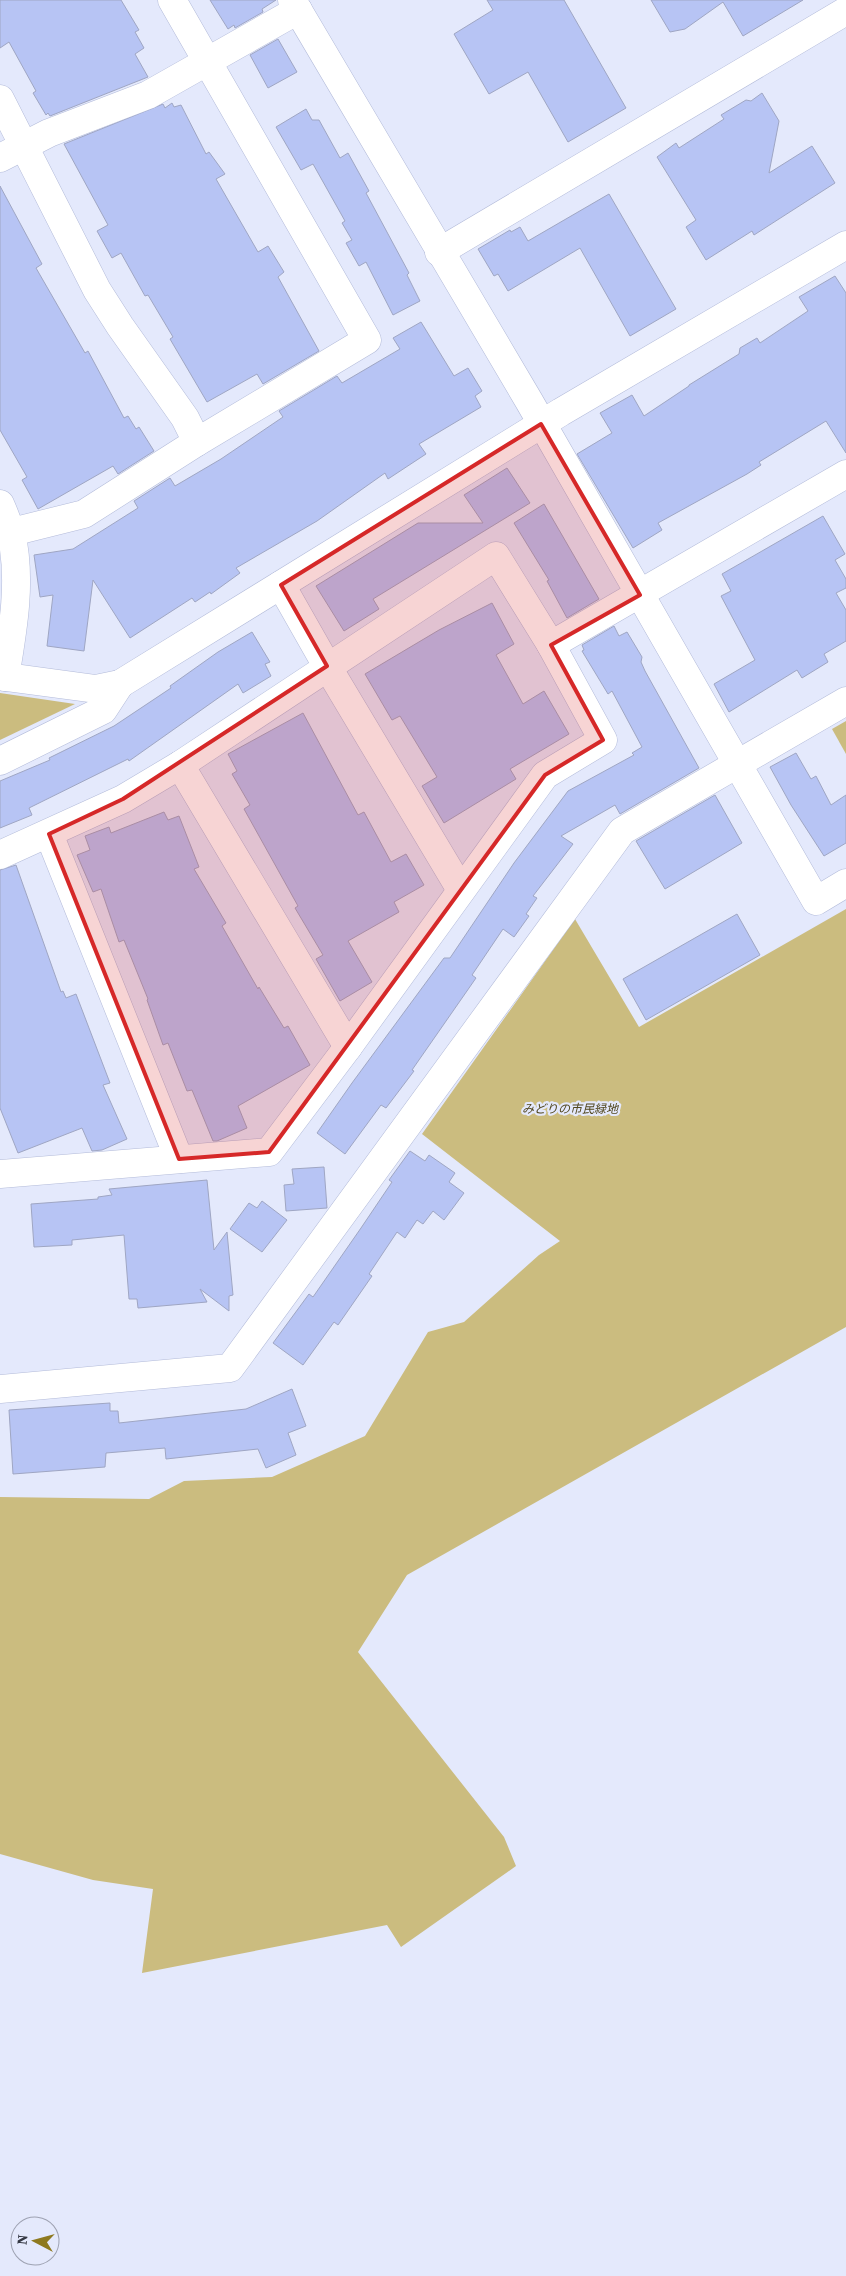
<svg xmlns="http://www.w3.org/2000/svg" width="846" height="2276" font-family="'Source Serif 4','Noto Sans JP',serif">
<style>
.green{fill:#cbbc7f}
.building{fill:#b7c4f4;stroke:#9fa6c3}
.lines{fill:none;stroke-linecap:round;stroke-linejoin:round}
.street-casing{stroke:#b3bbd9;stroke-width:29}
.street{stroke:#fff;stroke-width:28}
.marked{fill:#d62828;fill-opacity:0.2;stroke:#d62828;stroke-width:4;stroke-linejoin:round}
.labels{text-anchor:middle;stroke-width:4.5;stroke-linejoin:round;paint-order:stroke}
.park-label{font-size:12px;font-style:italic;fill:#51471f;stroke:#e4e9fc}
</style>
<rect width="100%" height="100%" fill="#e4e9fc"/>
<g class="green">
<polygon points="0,693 75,704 0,740"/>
<polygon points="846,721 846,754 832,729"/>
<polygon points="846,909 846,1327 407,1575 358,1652 504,1837 516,1866 401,1947 387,1925 142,1973 153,1889 93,1880 0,1854 0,1497 149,1499 184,1481 272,1477 365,1436 428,1332 464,1322 539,1255 560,1241 422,1134 575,919 639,1027"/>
</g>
<g class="building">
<polygon points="0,0 121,0 139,30 135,32 144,48 135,54 148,77 50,116 48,113 46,115 33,93 36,91 9,42 0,48"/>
<polygon points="210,0 276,0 262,9 263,12 235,28 234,25 228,29"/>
<polygon points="487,0 564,0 626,108 568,142 528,72 489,94 454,34 493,10"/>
<polygon points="651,0 803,0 743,36 723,2 685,29 670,32"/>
<polygon points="278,39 297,72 268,88 250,55"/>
<polygon points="762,93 779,121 769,173 812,146 835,183 754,235 752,231 706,260 686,227 696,220 657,157 676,143 679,148 724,119 721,115 746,100 751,101"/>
<polygon points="172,103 174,107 181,105 206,154 209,152 225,174 216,179 258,252 268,246 284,272 278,277 319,351 263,384 257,374 207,402 170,339 173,337 148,295 145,296 121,253 112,258 97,231 108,225 64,144 163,104 165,108"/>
<polygon points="306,109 312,120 319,120 340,158 348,153 369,191 366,193 409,273 407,275 420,301 393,315 366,262 359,266 346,243 352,240 342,223 345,221 313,164 301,170 276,127"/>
<polygon points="0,186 42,264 36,268 85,353 88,351 124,418 128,416 136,429 139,427 154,451 118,474 113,466 38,509 22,480 27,477 0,430"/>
<polygon points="609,194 676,309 630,336 580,248 508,291 498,274 494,276 478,249 510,230 511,232 520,227 528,241"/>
<polygon points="835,276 846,293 846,453 826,421 759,462 761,465 747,474 658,523 662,530 633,548 577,454 612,433 600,413 632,395 644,416 689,386 689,385 739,354 740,348 757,338 760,343 808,311 799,297"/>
<polygon points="421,322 454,376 468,368 482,391 475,396 481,407 419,444 426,454 388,479 385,473 317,521 236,568 240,573 211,594 210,592 195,602 192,598 130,638 93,580 84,651 47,646 53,595 40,597 34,555 73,549 138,508 134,501 170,478 175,486 221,459 283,417 279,411 337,376 342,383 400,349 393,338"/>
<polygon points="507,468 530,503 373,599 379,609 344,631 316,586 418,523 483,523 464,495"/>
<polygon points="544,504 599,599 567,618 547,581 549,580 514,523"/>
<polygon points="823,516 845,554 835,560 846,579 846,588 836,593 846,610 846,641 824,654 828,662 802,678 797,670 729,712 714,684 755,660 721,596 731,591 722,574"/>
<polygon points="492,603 514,644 496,655 523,704 544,691 569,734 510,769 516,779 444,823 422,786 437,777 400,716 392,720 365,674 439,630"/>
<polygon points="614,626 619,636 627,632 642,657 641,662 645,671 699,768 620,814 615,805 561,836 573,844 533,896 537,898 526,914 529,916 514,937 503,929 472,975 476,978 412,1070 414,1071 386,1108 381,1105 345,1154 317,1133 352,1083 444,958 450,958 514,863 568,791 634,755 632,753 642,747 612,691 608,694 582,651 584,650 582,645"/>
<polygon points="252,632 270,662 265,664 271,676 243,693 238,684 129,761 128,759 29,808 32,815 0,828 0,781 50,760 49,758 114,726 171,688 170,686 218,652"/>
<polygon points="303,713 358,815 364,812 391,862 406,854 424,885 394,902 399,912 348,941 372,982 340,1001 316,959 323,955 295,908 298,906 244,809 250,805 232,774 237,771 228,754"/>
<polygon points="796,753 811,779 816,776 831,805 846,795 846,843 824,856 791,805 770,767"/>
<polygon points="715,795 742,843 665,889 636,841"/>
<polygon points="164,812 168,820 179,816 199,867 194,869 226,923 222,926 258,989 259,987 284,1028 288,1026 310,1065 238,1106 247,1128 217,1141 213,1141 192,1090 187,1091 168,1043 163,1045 147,1000 148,999 124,940 119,942 101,889 93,892 77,855 90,850 85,836 109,827 111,833"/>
<polygon points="16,865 61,992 63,991 66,998 76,994 110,1083 103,1085 127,1139 102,1150 92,1151 82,1128 18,1153 0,1108 0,870"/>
<polygon points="737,914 760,955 646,1020 623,979"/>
<polygon points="410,1151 425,1161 429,1155 455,1173 449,1182 464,1193 444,1220 433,1211 423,1224 417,1220 405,1238 397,1232 369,1274 372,1276 338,1325 334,1322 303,1365 273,1343 309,1294 313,1297 361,1228 392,1182 389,1180"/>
<polygon points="324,1167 327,1208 286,1211 284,1185 294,1184 292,1169"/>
<polygon points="207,1180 214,1250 227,1232 233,1295 229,1296 229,1311 200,1289 207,1302 138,1308 137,1299 129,1299 124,1235 72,1240 72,1245 34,1247 31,1204 98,1199 98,1197 112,1195 109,1189"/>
<polygon points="262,1201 287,1220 262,1252 230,1229 249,1203 257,1208"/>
<polygon points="292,1389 306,1426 288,1433 296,1455 266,1468 258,1449 166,1459 165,1448 106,1453 105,1467 13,1474 9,1410 110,1403 110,1411 118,1411 119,1423 246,1409"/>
</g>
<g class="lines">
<g class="street-casing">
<g id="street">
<polyline points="292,0 529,401 816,901 846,883"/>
<polyline points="0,99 97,290 120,326 185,418 197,442"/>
<polyline points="0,158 49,133 148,95 298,10"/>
<polyline points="439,252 846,11"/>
<path d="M 0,504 C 4,513 8,523 11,533 C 22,579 13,630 5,677"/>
<polyline points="0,535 84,514 197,442 367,340 172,0"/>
<polyline points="281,585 327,666 461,890"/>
<polyline points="551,645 846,474"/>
<polyline points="0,676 96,689 120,684 561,412 846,245"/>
<polyline points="0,761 103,710 120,684"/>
<polyline points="180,765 348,1047"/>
<polyline points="49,834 179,1159"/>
<polyline points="0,855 123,799 180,765 496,556 551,645 603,740 545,775 348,1047 269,1152 0,1174"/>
<polyline points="0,1389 230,1368 622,831 846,701"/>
</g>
</g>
<use href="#street" class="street"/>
</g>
<path class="marked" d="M 541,424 L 640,595 L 551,645 L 603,740 L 545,775 L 269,1152 L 179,1159 L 49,834 L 123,799 L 327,666 L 281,585 Z"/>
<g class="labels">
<g class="park-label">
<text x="570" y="1113">みどりの市民緑地</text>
</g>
</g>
<g transform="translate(35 2241) rotate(276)"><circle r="24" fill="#e4e9fc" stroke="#9ea2b2"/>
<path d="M0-4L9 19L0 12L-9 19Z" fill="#8e791f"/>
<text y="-8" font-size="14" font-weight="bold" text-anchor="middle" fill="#353844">N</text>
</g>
</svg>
